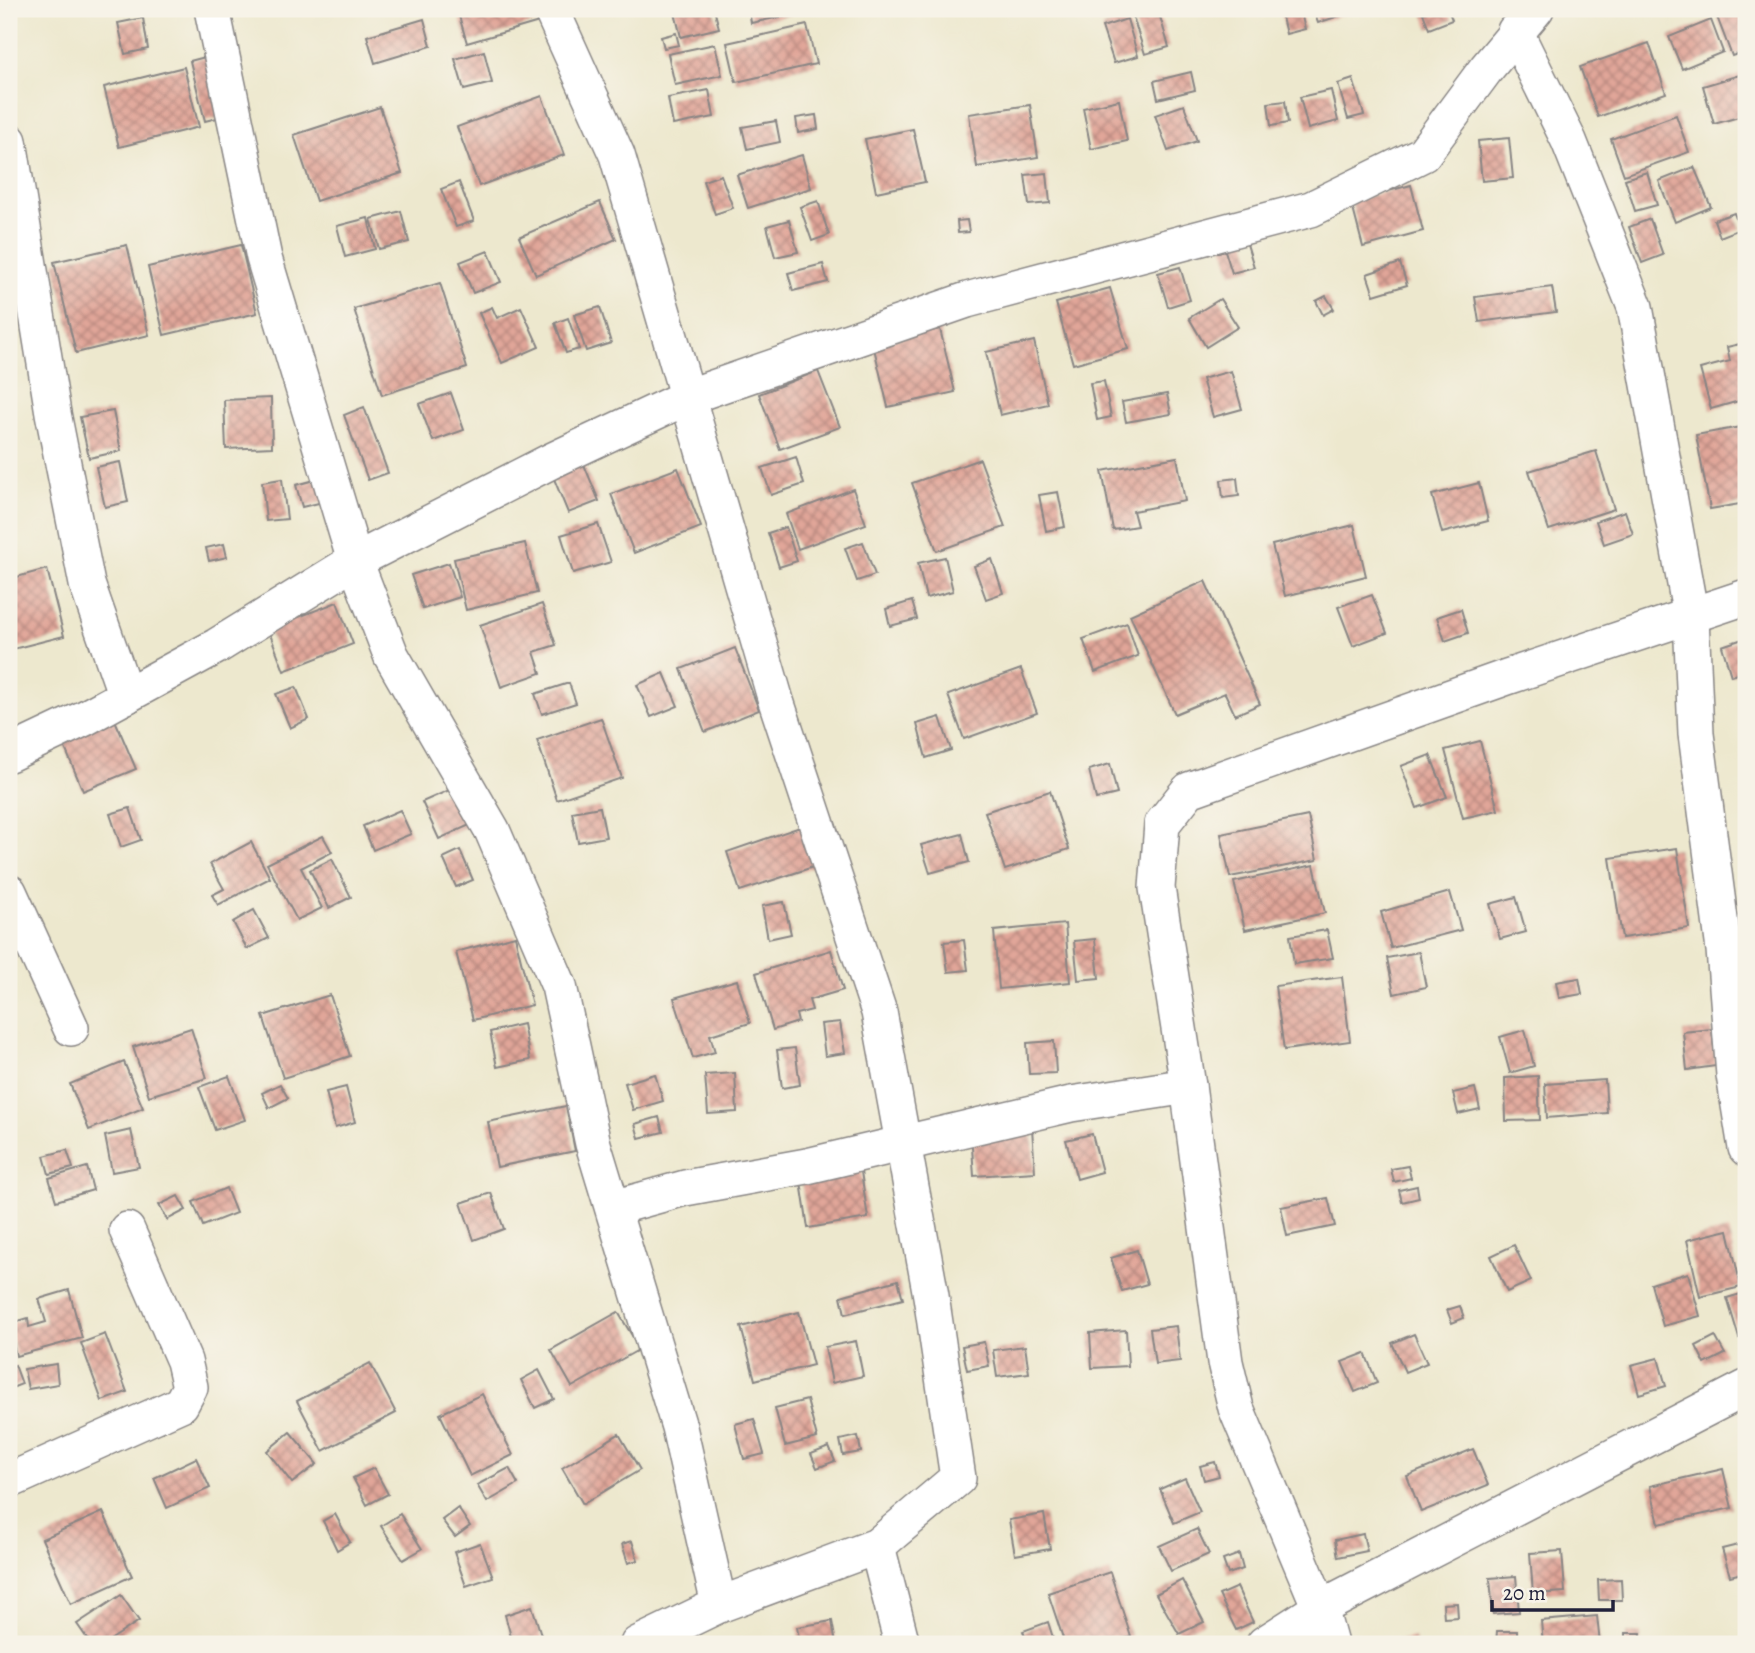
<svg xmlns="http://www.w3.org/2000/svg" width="1755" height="1653" font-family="Alegreya,serif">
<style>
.building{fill:url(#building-cross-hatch)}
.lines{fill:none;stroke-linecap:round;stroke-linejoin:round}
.minor-casing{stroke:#888584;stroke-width:38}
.minor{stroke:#fff;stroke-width:35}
</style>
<defs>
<pattern id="building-cross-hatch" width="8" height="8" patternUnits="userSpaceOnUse" patternTransform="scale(1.75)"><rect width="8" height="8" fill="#e1a699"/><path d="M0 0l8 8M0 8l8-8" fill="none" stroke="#b6877e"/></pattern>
</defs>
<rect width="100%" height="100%" fill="#f7f3e8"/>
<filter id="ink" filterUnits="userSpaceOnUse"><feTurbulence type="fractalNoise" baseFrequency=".0143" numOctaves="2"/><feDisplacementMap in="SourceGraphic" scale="14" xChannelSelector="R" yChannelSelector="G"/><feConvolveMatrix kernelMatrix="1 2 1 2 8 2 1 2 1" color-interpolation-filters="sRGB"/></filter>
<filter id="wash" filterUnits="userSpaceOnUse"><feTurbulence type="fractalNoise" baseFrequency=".00686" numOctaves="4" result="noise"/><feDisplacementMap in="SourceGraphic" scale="28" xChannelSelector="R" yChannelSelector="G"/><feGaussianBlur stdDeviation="1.57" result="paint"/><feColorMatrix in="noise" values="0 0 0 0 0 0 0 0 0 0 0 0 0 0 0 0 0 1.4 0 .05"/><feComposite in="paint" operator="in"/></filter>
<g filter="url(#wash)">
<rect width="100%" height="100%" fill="#ede8ce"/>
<g id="blocks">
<g class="building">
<polygon points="457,9 535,9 539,22 467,43"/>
<polygon points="674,9 714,9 719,28 681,37"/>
<polygon points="749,9 814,9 814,10 751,23"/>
<polygon points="1280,9 1300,9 1305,29 1286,34"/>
<polygon points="1313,9 1343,9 1345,14 1318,23"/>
<polygon points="1433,9 1448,9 1452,20 1429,29 1423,13"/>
<polygon points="1714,9 1746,9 1746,51 1732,56"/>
<polygon points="1158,10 1169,47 1145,54 1133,17"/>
<polygon points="143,18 148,49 125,54 118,23"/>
<polygon points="424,19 431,46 375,63 367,36"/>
<polygon points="1127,19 1138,56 1114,63 1102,27"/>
<polygon points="1711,20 1723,52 1682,69 1669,37"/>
<polygon points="807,25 816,64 736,82 727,43"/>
<polygon points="676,33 679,45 664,48 661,37"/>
<polygon points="1649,43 1666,93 1598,117 1580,67"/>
<polygon points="715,44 722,75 675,85 668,54"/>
<polygon points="484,51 492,83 464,90 455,59"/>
<polygon points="209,56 225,116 205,121 190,61"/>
<polygon points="184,67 199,127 119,147 104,87"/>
<polygon points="1191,72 1195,90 1158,99 1154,81"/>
<polygon points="1746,73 1746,115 1714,124 1703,86"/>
<polygon points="1353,79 1364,115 1348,119 1338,84"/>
<polygon points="709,90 714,117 673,125 668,98"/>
<polygon points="1331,90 1338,121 1308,129 1300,97"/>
<polygon points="542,96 564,155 479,186 457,127"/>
<polygon points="1119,100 1127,141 1091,149 1083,108"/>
<polygon points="1285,101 1288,123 1271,126 1268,103"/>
<polygon points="1030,105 1038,157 977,167 969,114"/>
<polygon points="1184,105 1197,141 1168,151 1155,115"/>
<polygon points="380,107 402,173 316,201 294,135"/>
<polygon points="816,115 818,129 798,133 796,118"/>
<polygon points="1676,115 1689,152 1624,175 1611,139"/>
<polygon points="776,121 780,142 747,149 742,127"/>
<polygon points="913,129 925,182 876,192 865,139"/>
<polygon points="1509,138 1513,178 1482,181 1478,141"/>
<polygon points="802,155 811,188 748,208 737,175"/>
<polygon points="1694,167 1711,207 1675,222 1659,181"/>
<polygon points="1647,172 1657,205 1635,211 1625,179"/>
<polygon points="1047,173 1050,203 1029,205 1025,175"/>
<polygon points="721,175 733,208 715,214 703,181"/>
<polygon points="459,182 474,221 456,227 441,189"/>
<polygon points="1411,185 1423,231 1363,247 1351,201"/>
<polygon points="818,201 829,235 812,241 800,207"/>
<polygon points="600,202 616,239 536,275 519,237"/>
<polygon points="401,211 409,242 379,249 371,219"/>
<polygon points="1734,213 1740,229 1720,237 1714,220"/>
<polygon points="368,218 375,249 345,257 337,226"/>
<polygon points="1650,219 1663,255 1642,263 1629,227"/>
<polygon points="789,220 798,252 775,257 767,226"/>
<polygon points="967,220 969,232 958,233 957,221"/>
<polygon points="1244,234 1254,267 1232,273 1222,241"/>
<polygon points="127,245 149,335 76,353 54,262"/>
<polygon points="241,245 257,313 164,335 148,267"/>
<polygon points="488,251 501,282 473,293 460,262"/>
<polygon points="1400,263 1407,285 1374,295 1367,274"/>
<polygon points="823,264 828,282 793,291 788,273"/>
<polygon points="1180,267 1190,300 1168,307 1158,273"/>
<polygon points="440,283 467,368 382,395 354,309"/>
<polygon points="1552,287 1556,312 1479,322 1475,297"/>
<polygon points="1110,288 1128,349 1073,364 1056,303"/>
<polygon points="1326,296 1334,309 1323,315 1316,301"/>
<polygon points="1220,299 1238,327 1206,347 1189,318"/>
<polygon points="492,307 497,318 521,307 539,347 502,363 479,313"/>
<polygon points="600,307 611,343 586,351 574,315"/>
<polygon points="568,318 579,349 566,353 555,323"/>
<polygon points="940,329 955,392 888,407 873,344"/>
<polygon points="1034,341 1048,404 1000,415 986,352"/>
<polygon points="1740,344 1746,358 1746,399 1711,409 1700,369 1730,361 1727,347"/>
<polygon points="818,371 840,427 780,449 759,394"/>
<polygon points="1231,371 1242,409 1213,417 1202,379"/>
<polygon points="1104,381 1111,417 1097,420 1090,383"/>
<polygon points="451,393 464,430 433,441 419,404"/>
<polygon points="1167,394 1171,414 1126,422 1122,402"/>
<polygon points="271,398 272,447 226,449 224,400"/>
<polygon points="364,407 388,473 368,480 344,415"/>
<polygon points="113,411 121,451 89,458 80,417"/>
<polygon points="1746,426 1746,503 1710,509 1696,435"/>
<polygon points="1596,451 1614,509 1549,530 1529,471"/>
<polygon points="796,457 804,484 771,495 762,468"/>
<polygon points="1177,457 1185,501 1133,511 1137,526 1113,530 1102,471"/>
<polygon points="980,459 1005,527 937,551 912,483"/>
<polygon points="120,462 128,502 105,507 96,467"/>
<polygon points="583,462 599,501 568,513 552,474"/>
<polygon points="678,468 701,527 634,553 611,494"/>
<polygon points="322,478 327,501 302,507 296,485"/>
<polygon points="1237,478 1239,496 1223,498 1221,480"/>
<polygon points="282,479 287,519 266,521 262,482"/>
<polygon points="1479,483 1488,521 1442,533 1432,495"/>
<polygon points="853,489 866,524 798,549 786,514"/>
<polygon points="1058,492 1065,527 1046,531 1039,495"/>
<polygon points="1625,511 1633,534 1604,544 1596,521"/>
<polygon points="598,524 611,562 573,573 561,535"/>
<polygon points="1354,525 1366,576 1285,596 1272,545"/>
<polygon points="786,527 797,561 779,567 768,533"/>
<polygon points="863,542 875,575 857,581 845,548"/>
<polygon points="525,543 537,593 466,610 454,559"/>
<polygon points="224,544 227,557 209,561 206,548"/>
<polygon points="945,557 953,591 926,598 918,563"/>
<polygon points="992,559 1003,593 986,599 974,566"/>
<polygon points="449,563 460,597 423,609 411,575"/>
<polygon points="47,569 64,636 9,650 9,579"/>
<polygon points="1205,581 1260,704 1235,715 1225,693 1175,714 1130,615"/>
<polygon points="1372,595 1387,633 1353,646 1338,607"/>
<polygon points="912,601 917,619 890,626 886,609"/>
<polygon points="337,602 353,644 284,671 268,629"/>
<polygon points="542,604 556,645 534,652 541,673 501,687 480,625"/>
<polygon points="1461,609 1468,633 1445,641 1437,617"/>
<polygon points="1127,623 1138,656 1095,672 1083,639"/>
<polygon points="1746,638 1746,671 1731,676 1722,646"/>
<polygon points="735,648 759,710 705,732 681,669"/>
<polygon points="1021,669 1037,713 964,739 948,695"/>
<polygon points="664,673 678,706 651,717 637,685"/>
<polygon points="569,683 576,703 542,714 535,694"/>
<polygon points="296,687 309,719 290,728 276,694"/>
<polygon points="112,713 136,769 83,791 60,736"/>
<polygon points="940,717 951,750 926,758 917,724"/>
<polygon points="601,718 622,778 557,800 537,740"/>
<polygon points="1480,741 1498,810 1463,818 1445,750"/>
<polygon points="1430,755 1447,797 1417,808 1401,766"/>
<polygon points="1110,764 1117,794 1096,799 1089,770"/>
<polygon points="456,787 472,824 439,839 422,802"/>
<polygon points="1050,791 1069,849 1005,870 985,812"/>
<polygon points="600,807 606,837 578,842 572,812"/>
<polygon points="130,808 141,840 121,847 110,814"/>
<polygon points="400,810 411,834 373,850 363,826"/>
<polygon points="1308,816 1317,860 1230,877 1221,834"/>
<polygon points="803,826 816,866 740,891 727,852"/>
<polygon points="962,834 969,862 930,873 921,845"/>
<polygon points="323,836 332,852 301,868 322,908 297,920 267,864"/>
<polygon points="251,842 270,878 218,905 212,895 224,889 210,864"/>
<polygon points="1677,848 1689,928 1622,938 1610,858"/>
<polygon points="460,850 473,880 456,887 443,858"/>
<polygon points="332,859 351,897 329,908 310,870"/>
<polygon points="1314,865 1325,913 1245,930 1234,882"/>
<polygon points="1450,892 1461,930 1391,948 1381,912"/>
<polygon points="1516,897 1526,932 1500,939 1490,904"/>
<polygon points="784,902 791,934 768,939 762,906"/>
<polygon points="254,910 269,938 247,949 233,922"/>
<polygon points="1065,924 1070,982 999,989 994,931"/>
<polygon points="1327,930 1333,958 1294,964 1290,936"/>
<polygon points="515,936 532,1005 473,1020 456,952"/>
<polygon points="1095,939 1099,978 1078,980 1074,941"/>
<polygon points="964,940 968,970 948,972 944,942"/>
<polygon points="831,950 843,990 809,1000 812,1010 796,1014 798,1022 773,1030 756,973"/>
<polygon points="1419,952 1426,987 1394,994 1387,958"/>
<polygon points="1342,977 1350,1041 1284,1050 1275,986"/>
<polygon points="1579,978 1582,994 1559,998 1556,982"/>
<polygon points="737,980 750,1023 710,1035 715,1052 693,1058 674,998"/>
<polygon points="330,995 350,1056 283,1078 263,1016"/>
<polygon points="840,1022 845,1053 825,1056 821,1024"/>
<polygon points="523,1024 530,1060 497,1067 490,1032"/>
<polygon points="191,1028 207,1078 149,1096 133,1047"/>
<polygon points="1712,1029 1716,1066 1687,1070 1683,1032"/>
<polygon points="1525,1030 1534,1066 1510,1073 1500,1037"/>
<polygon points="1054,1041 1056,1073 1029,1074 1027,1043"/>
<polygon points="795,1048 800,1085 782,1088 777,1050"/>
<polygon points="124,1062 143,1108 89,1130 70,1084"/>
<polygon points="735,1073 737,1112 708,1114 705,1075"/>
<polygon points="655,1074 663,1101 633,1110 625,1083"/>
<polygon points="229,1076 245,1120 215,1130 199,1087"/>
<polygon points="1538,1076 1540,1120 1506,1121 1505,1078"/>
<polygon points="1605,1080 1607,1113 1547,1118 1545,1084"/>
<polygon points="280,1084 288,1098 269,1108 262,1093"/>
<polygon points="346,1087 355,1122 335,1128 326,1092"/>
<polygon points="1475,1088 1480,1109 1458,1114 1453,1093"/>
<polygon points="566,1106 575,1151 497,1167 488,1122"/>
<polygon points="659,1117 663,1132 639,1138 635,1124"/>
<polygon points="1032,1128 1035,1172 974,1176 971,1133"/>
<polygon points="131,1130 139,1167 112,1172 105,1136"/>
<polygon points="1092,1134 1102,1172 1077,1179 1066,1140"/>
<polygon points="67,1150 73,1168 49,1174 44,1156"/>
<polygon points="860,1165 868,1218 808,1228 800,1175"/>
<polygon points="1408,1166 1411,1178 1394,1182 1391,1169"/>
<polygon points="87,1167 93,1190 56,1201 49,1178"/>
<polygon points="1417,1186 1419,1198 1402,1202 1399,1190"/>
<polygon points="226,1188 236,1213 203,1226 193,1202"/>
<polygon points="491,1193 504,1229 474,1240 461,1203"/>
<polygon points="178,1196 186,1210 167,1220 159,1205"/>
<polygon points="1328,1198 1335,1226 1287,1236 1281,1207"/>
<polygon points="1728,1230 1741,1287 1700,1297 1687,1240"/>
<polygon points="1514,1245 1531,1281 1507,1292 1491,1256"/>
<polygon points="1137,1250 1147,1284 1122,1291 1111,1258"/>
<polygon points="1688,1273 1700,1316 1663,1326 1651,1284"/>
<polygon points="898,1280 903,1299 845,1314 841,1296"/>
<polygon points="69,1290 82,1338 16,1356 9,1324 28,1318 29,1327 46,1322 39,1299"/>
<polygon points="1744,1293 1746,1301 1746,1336 1739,1338 1727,1298"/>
<polygon points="1460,1306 1464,1318 1452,1323 1447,1310"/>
<polygon points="618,1312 640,1349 572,1387 551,1350"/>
<polygon points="799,1312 813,1365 755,1380 741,1327"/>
<polygon points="1176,1326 1180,1361 1155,1364 1150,1329"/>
<polygon points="1126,1330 1128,1366 1092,1368 1090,1333"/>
<polygon points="105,1334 127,1392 102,1401 81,1343"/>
<polygon points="1414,1334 1427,1363 1405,1372 1392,1343"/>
<polygon points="1715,1336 1725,1354 1705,1364 1696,1346"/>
<polygon points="856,1341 863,1376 832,1383 825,1347"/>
<polygon points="984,1342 989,1366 967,1370 962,1346"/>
<polygon points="1025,1346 1029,1373 997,1377 993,1350"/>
<polygon points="1365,1353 1377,1383 1355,1392 1342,1362"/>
<polygon points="1658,1358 1666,1386 1639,1394 1631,1365"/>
<polygon points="370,1363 396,1413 323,1451 297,1401"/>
<polygon points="56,1364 58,1384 28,1389 24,1369"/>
<polygon points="15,1365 22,1384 9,1389 9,1367"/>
<polygon points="539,1370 554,1399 535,1408 521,1380"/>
<polygon points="482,1394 513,1455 470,1476 440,1414"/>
<polygon points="807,1400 817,1438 785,1446 775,1408"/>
<polygon points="754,1419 764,1454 744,1459 735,1424"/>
<polygon points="290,1432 317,1464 292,1483 267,1451"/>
<polygon points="619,1434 640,1470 583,1504 562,1468"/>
<polygon points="858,1436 861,1452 843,1455 840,1440"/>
<polygon points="829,1447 835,1461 817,1468 811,1454"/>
<polygon points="1473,1449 1488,1485 1421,1512 1407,1476"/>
<polygon points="196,1458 210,1488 167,1508 154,1478"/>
<polygon points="1215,1462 1219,1476 1204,1480 1200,1466"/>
<polygon points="374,1468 388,1494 367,1505 353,1478"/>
<polygon points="509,1468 518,1484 487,1502 477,1485"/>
<polygon points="1723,1469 1732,1508 1659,1524 1650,1486"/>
<polygon points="1185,1478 1200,1512 1174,1523 1160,1489"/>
<polygon points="458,1508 470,1526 455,1537 442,1520"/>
<polygon points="103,1512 132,1576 71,1604 42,1539"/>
<polygon points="335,1514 350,1542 337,1550 323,1521"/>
<polygon points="400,1514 422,1549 403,1560 381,1526"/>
<polygon points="1044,1514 1050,1549 1015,1555 1009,1520"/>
<polygon points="1197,1529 1209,1554 1171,1571 1159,1546"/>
<polygon points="1363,1534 1367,1551 1338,1557 1335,1540"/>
<polygon points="632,1541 638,1560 628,1563 622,1544"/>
<polygon points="480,1543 493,1577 466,1586 454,1552"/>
<polygon points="1746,1543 1746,1572 1730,1576 1722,1549"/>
<polygon points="1562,1551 1565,1592 1533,1594 1530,1553"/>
<polygon points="1239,1554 1243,1569 1228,1574 1223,1560"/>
<polygon points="1110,1572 1131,1637 1109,1644 1065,1644 1048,1593"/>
<polygon points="1516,1576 1519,1612 1493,1614 1490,1578"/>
<polygon points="1621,1579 1622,1600 1599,1600 1598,1580"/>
<polygon points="1182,1580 1204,1622 1179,1634 1156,1594"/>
<polygon points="1237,1587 1253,1622 1236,1630 1219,1595"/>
<polygon points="121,1595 139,1621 104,1644 91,1644 77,1624"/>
<polygon points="1457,1603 1458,1617 1444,1618 1443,1604"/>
<polygon points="532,1606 543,1641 533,1644 513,1644 505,1615"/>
<polygon points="1597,1616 1600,1644 1543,1644 1541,1621"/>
<polygon points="832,1621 836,1644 800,1644 797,1627"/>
<polygon points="1048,1622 1055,1644 1028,1644 1023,1631"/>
<polygon points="1497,1631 1517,1631 1517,1644 1496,1644"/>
<polygon points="1626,1633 1641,1633 1640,1644 1626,1644"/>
<polygon points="1415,1637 1416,1644 1390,1644 1390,1642"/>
</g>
</g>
</g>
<g filter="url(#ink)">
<use href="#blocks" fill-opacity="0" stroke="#888584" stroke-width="2"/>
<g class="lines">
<g class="minor-casing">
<g id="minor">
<polyline points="212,9 264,258 355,561 391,655 492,830 559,986 593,1144 679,1427 719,1605"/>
<polyline points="551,9 617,155 776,701 879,1012 931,1296 958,1478 877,1546 719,1605 638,1644"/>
<polyline points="1515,31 1569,141 1635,307 1691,617 1696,734 1724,950 1734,1075 1746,1148"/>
<polyline points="9,141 53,413 87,584 126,696"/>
<polyline points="9,754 85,718 217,646 355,561 551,461 687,397 967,300 1311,209 1423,154 1486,69 1536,9"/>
<polyline points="9,892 71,1028"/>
<polyline points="613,1208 685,1188 807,1166 1071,1104 1188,1086"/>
<polyline points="9,1481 181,1404 190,1387 184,1361 127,1230"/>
<polyline points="877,1546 902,1644"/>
<polyline points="1264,1644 1320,1608 1746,1388"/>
<polyline points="1330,1644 1320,1608 1236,1408 1225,1362 1188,1086 1157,888 1162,824 1189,790 1507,677 1746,597"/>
</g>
</g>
<use href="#minor" class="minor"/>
</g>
</g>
<rect width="1755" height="1653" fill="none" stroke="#f7f3e8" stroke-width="35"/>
<path d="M1492 1600v10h121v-10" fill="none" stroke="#22223b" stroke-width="3.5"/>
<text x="1503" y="1600" font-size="21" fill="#22223b" stroke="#f7f3e8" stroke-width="5" paint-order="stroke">20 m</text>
</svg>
